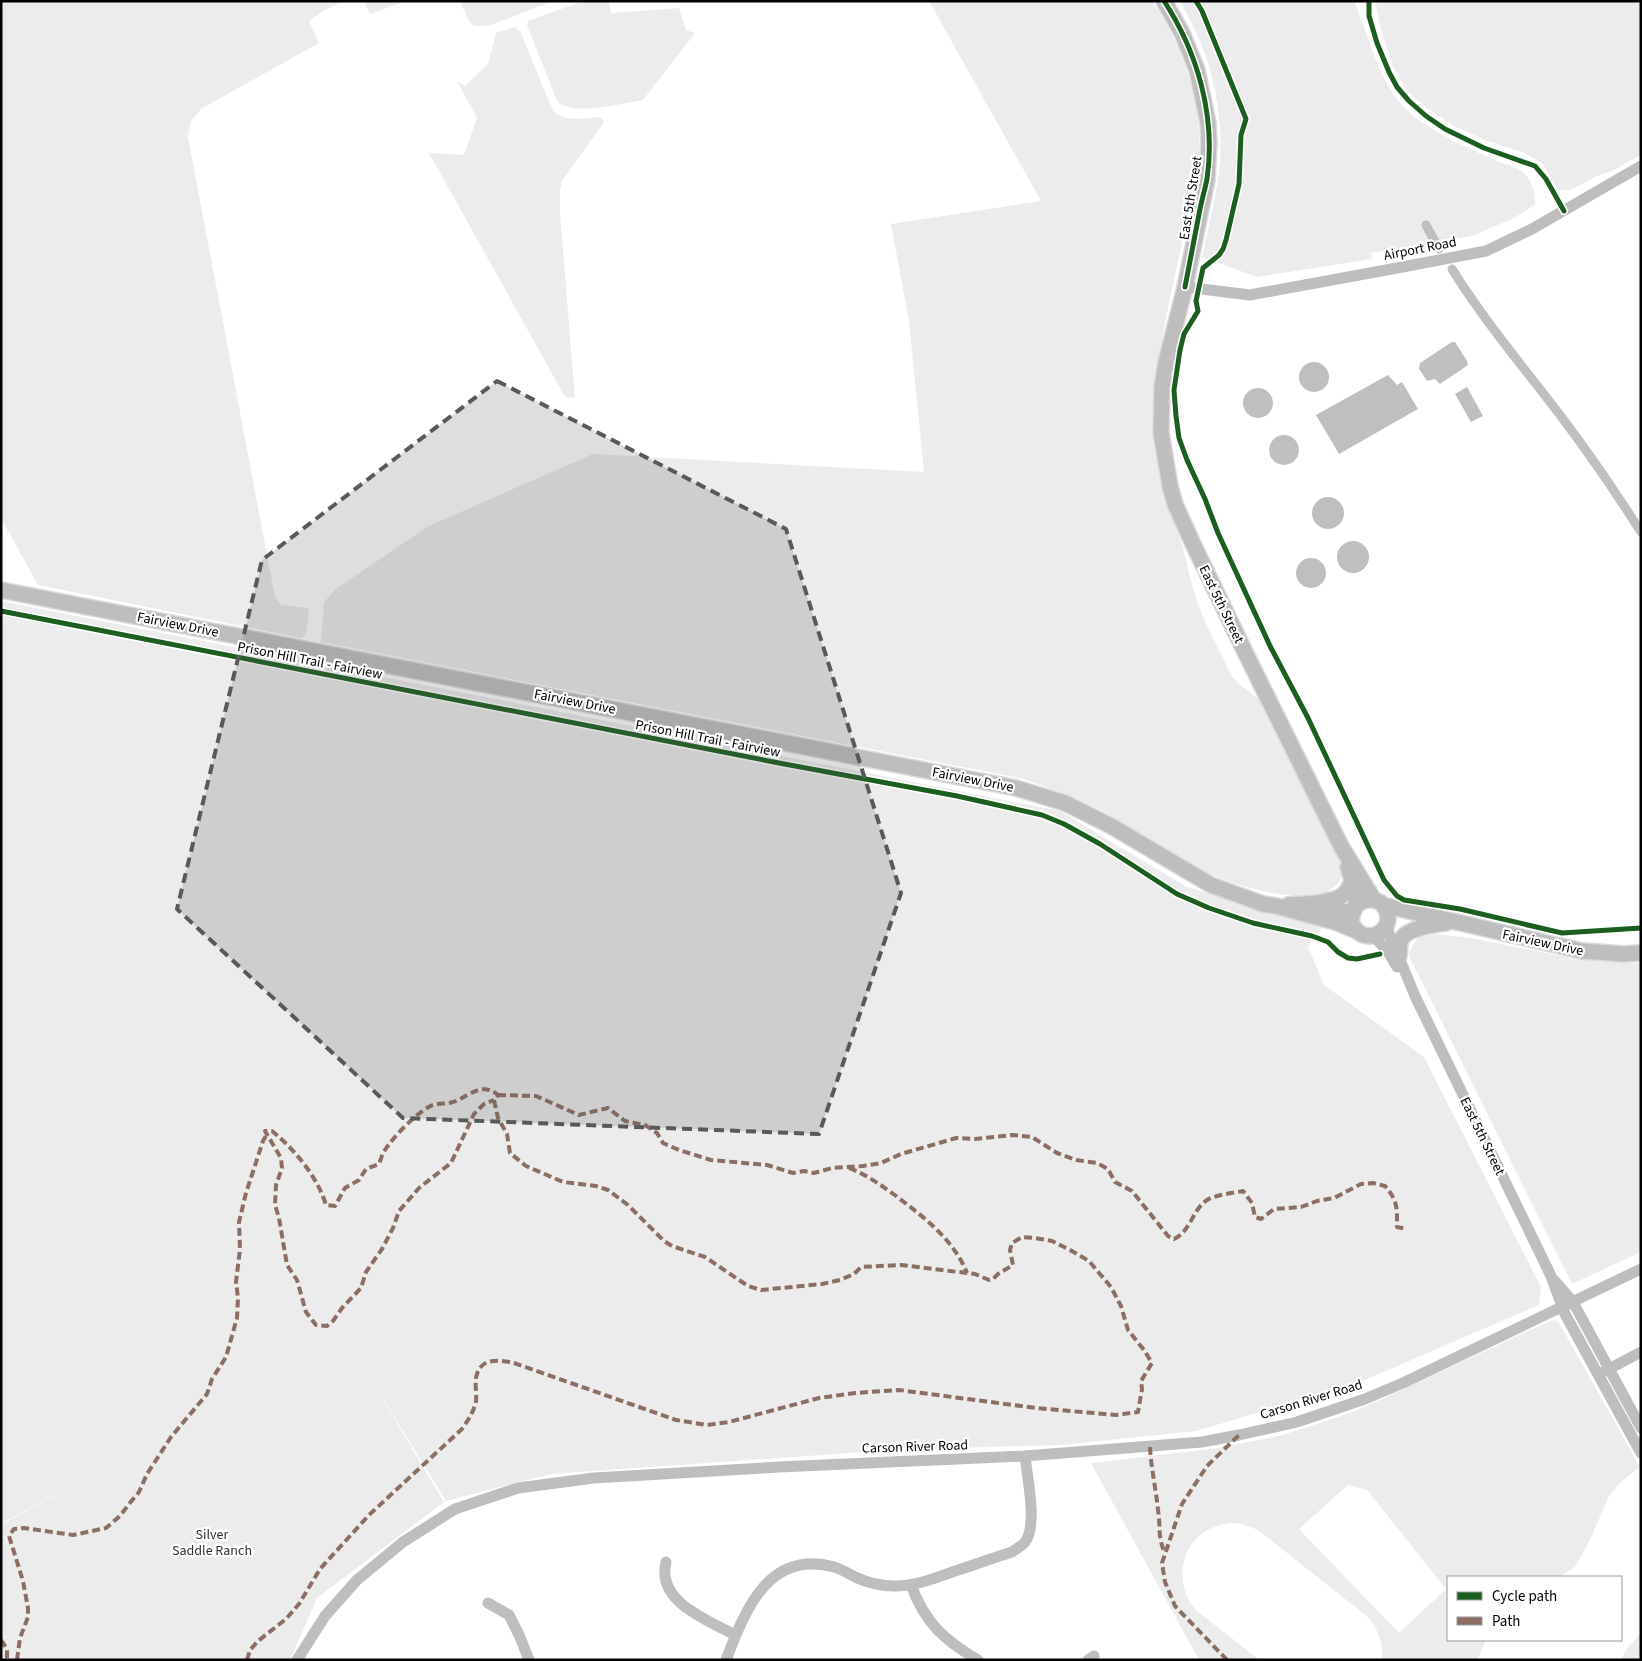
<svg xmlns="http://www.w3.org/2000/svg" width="1642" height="1661" font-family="'Source Sans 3',sans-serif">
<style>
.green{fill:#ececec;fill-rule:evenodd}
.water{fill:#bfbfbf}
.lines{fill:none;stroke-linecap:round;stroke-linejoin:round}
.canal{stroke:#bfbfbf;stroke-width:9}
.major-casing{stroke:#dbdbdb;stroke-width:18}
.minor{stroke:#bebebe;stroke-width:11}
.major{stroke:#bebebe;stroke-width:15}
.quiet{stroke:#8d6e63;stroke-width:4;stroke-dasharray:8 4;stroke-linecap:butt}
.cycleway-casing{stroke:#fff;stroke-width:8}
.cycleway{stroke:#1b5e20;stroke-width:5}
.marked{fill:#595959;fill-opacity:0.2;stroke:#595959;stroke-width:4;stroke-dasharray:10 6;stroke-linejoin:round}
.labels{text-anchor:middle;stroke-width:4.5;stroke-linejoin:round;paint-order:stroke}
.street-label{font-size:14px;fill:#000;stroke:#fff}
.park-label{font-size:14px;fill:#333;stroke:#fff}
</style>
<rect width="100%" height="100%" fill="#fff"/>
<g class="green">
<polygon points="1,1 345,1 323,11 309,21 319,43 201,109 191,121 188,137 275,597 281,605 307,608 309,611 306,634 301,638 38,585 1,518"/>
<polygon points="364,1 406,1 370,14"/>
<polygon points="460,1 554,1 488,26 474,26 469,21"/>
<path d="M 583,1 L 609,1 L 611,13 L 679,8 L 686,30 L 695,33 L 643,100 C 624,103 570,117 557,101 L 527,25 L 528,21 Z"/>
<path d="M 929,1 L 1152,1 C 1182,44 1202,101 1199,154 C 1197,182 1190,211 1183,239 C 1172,289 1160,340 1155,391 C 1154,402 1152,414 1152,425 C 1153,465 1170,500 1180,538 C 1187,560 1190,582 1198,604 C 1207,628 1220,652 1231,675 L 1239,684 L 1264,703 L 1343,862 C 1344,878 1340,884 1327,892 L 1328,897 C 1286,899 1239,888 1201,870 C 1167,853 1136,830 1102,811 C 1078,798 1050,789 1024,779 L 321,642 L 324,602 L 337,588 L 429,526 L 593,454 L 924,472 L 909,321 L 891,224 L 1041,201 Z"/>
<path d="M 1180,1 L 1354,1 C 1372,42 1380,94 1419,120 C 1443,137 1470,149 1497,161 C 1503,164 1512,165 1518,169 C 1531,177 1536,190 1535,205 L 1514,218 L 1472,236 L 1371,253 L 1372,259 L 1257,277 L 1202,257 C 1207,233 1213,210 1217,186 C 1224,145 1220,100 1207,60 C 1201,40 1190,20 1180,1 Z"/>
<polygon points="1375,1 1641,1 1641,155 1610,172 1597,176 1570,190 1558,190 1543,164 1525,153 1485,140 1454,126 1427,108 1408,92 1393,67 1381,30"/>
<path d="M 515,27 L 520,31 L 553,111 C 567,123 584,118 601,117 L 604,122 L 562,181 L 560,192 L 560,213 L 575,398 L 565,397 L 429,153 L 464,155 L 477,118 L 457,81 L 465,86 L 488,64 L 496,33 Z"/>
<polygon points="1,601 1060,811 1187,887 1323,926 1308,947 1324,985 1424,1057 1541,1287 1539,1305 1358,1383 1196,1431 1062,1445 906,1449 551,1474 446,1501 369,1376 444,1502 317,1598 290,1660 1,1660 1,1525 119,1459 1,1524"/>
<polygon points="1436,934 1471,938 1572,958 1633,963 1641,962 1641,1252 1572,1284 1410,958 1409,952 1418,937"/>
<path d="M 1552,1320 L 1558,1321 L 1640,1467 L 1621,1482 L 1609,1496 L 1590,1540 L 1575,1567 L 1559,1577 L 1448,1577 L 1448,1640 L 1486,1640 L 1477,1660 L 1382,1660 C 1383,1644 1379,1631 1369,1618 L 1258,1530 C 1248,1526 1236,1521 1225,1524 C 1186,1531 1172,1572 1191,1604 C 1195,1611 1205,1616 1211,1622 C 1227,1634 1243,1647 1259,1660 L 1199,1660 L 1091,1463 L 1218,1448 L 1283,1435 L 1347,1414 L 1382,1399 ZM 1348,1485 L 1367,1490 L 1446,1589 L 1399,1633 L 1299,1529 Z"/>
<polygon points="1641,1633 1641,1660 1622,1660 1625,1651"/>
</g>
<g class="water">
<polygon points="1452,342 1455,342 1467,361 1468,365 1440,384 1435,379 1427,381 1419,369 1420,363"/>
<circle cx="1314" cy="377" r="15"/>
<polygon points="1388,375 1397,385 1402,382 1418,409 1339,454 1316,415"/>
<polygon points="1467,387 1483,416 1471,422 1455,394"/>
<circle cx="1258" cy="403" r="15"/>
<circle cx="1284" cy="450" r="15"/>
<circle cx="1328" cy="513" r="16"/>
<circle cx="1353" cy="557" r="16"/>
<circle cx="1311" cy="573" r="15"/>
</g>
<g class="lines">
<g class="canal">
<polyline points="1426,225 1439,249"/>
<path d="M 1452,269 C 1485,322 1525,369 1563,419 C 1591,456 1616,493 1641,532"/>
</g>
<g class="major-casing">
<g id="major">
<polyline points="1164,1 1182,33 1197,70 1208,123 1209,142 1207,180 1185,287 1166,362 1162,387 1161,433 1170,486 1175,504 1193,544 1246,654 1341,846 1374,900"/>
<polyline points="1,590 1016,788 1065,803 1111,826 1211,885 1263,904 1276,906 1335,922 1357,931"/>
<path d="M 1348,867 C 1351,878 1358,894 1356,905 C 1353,914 1347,920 1356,930 C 1371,946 1397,927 1385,908 C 1379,897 1364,898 1356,906"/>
<path d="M 1288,905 C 1303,904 1331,904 1343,895 C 1347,892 1350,886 1352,881"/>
<polyline points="1383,905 1582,951 1623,954 1641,953"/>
<polyline points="1314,910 1352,912"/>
<path d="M 1399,956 C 1400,951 1399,944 1401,940 C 1407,927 1435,925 1446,923"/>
</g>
</g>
<g class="minor">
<polyline points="1185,287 1250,295 1397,268 1486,251 1532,229 1641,166"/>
<polyline points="1386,926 1415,996 1551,1276 1565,1314 1641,1453"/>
<polyline points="1373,936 1387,950 1397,967"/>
<polyline points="1555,1281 1573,1302 1641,1428"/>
<polyline points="1603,1372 1641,1352"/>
<path d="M 666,1562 C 656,1602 708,1620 735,1635"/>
<path d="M 911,1585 C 925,1623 944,1640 978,1660"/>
<polyline points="488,1603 509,1615 520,1637 529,1660"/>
<polyline points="297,1660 325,1616 357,1580 403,1542 455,1509 518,1488 594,1478 779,1467 1025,1456 1202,1442 1239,1435 1297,1422 1365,1399 1405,1382 1641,1269"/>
<path d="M 726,1660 C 745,1611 768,1549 834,1567 C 841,1569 848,1573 855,1577 C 868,1583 881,1586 895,1586 C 916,1586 935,1578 955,1571 C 974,1565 993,1558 1012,1552 C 1016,1549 1022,1546 1025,1542 C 1038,1525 1027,1477 1025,1456"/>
<polyline points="1088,1660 1094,1656"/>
</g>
<use href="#major" class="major"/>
<g class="quiet">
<path d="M 498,1095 L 536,1096 L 579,1115 L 608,1108 L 625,1121 L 645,1125 L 657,1133 L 663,1143 L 679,1150 L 711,1160 L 767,1165 L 793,1173 L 804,1171 L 814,1173 L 832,1168 L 863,1166 L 881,1163 L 901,1154 L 956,1138 L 975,1139 L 1013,1135 L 1032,1137 L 1057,1153 L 1076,1160 L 1097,1163 L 1108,1169 L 1115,1182 L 1132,1191 L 1168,1236 L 1174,1239 C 1191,1231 1192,1210 1207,1200 C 1215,1195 1233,1193 1243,1191 L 1252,1203 L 1255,1217 L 1261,1219 L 1274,1209 L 1301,1207 L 1317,1201 L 1334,1198 L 1361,1184 L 1373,1183 L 1385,1186 C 1398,1201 1397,1208 1397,1227 L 1407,1229"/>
<path d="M 849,1168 C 867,1175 881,1185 896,1196 C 925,1218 953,1239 967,1273"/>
<path d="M 1150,1447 C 1151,1468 1156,1489 1158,1510 C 1161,1528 1157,1536 1165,1553"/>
<polyline points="1,1640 7,1649 7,1660"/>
<polyline points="17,1660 20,1638 28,1617 28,1608 23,1581 9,1536 14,1529 24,1528 73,1535 106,1528 120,1516 129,1504 139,1492 147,1474 171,1437 207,1394 212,1379 226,1357 237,1318 238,1298 236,1282 240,1249 239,1222 246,1193 263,1141 267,1134"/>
<path d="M 247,1660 L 250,1650 L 258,1641 L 286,1619 L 299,1604 L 320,1569 L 369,1515 L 462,1429 C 468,1420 474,1412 476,1401 C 477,1392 474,1382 477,1374 C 482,1357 501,1360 514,1363 L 676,1420 L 707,1425 L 729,1422 L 819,1398 L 855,1393 L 899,1390 L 1036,1408 L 1116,1415 L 1138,1412 L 1142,1389 L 1141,1381 L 1152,1363 L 1144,1350 L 1128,1330 L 1121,1306 L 1111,1287 L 1089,1261 L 1070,1250 L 1052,1241 L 1035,1238 L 1022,1237 L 1012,1243 L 1010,1250 L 1013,1265 L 998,1274 L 993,1279 L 989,1280 L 975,1274 L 901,1265 L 861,1267 L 854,1274 L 840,1280 L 822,1284 L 761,1290 L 748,1286 L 705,1257 L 672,1246 L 664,1241 L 628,1205 L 608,1190 L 596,1186 L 563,1182 L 526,1166 L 510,1153 L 507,1134 L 498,1118 L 494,1100 L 498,1095 C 482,1082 472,1094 456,1101 C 449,1104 441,1103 433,1105 C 420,1109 393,1137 385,1150 C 382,1154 381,1159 379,1164 L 366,1169 L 359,1180 L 345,1188 L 335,1206 L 326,1205 C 317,1176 295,1150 272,1131 L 265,1131 L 281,1158 L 282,1168 L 276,1185 L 275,1205 L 279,1218 L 287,1265 L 297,1280 L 306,1312 L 316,1325 L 327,1326 L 333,1321 L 342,1308 L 361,1288 L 366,1272 L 382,1249 L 393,1228 L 399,1211 L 419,1188 L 451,1163 L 474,1114 L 484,1104 L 494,1100"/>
<polyline points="1227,1660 1175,1606 1165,1582 1162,1563 1182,1504 1207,1466 1239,1435"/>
</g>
<g class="cycleway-casing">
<g id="cycleway">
<path d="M 1164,1 C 1198,53 1216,117 1207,179 C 1205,189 1202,199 1200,209 C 1195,235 1190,261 1185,287"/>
<polyline points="1196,1 1202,11 1246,119 1241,135 1239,184 1226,240 1223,249 1219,255 1203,268 1196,301 1198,311 1184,334 1180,350 1174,390 1176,416 1179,438 1187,460 1205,499 1218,533 1270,646 1308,718 1384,880 1397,896 1404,900 1460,909 1562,933 1641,928"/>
<polyline points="1369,1 1369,16 1377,43 1389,72 1397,87 1409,101 1426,116 1445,129 1484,148 1535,166 1546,179 1564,211"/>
<polyline points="1,611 779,763 957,796 1042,815 1064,824 1100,844 1177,894 1209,908 1253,923 1312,936 1328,942 1338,952 1348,958 1357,959 1380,954"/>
</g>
</g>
<use href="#cycleway" class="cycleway"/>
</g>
<path class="marked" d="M 497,381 L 786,529 L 901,893 L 819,1134 L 403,1118 L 177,909 L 262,560 Z"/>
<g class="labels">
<g class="street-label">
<text transform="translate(1190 198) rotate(-81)" y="5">East 5th Street</text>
<text transform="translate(1420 248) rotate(-11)" y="5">Airport Road</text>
<text transform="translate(1222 604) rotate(64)" y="5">East 5th Street</text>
<text transform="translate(178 624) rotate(11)" y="5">Fairview Drive</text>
<text transform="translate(310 660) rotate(11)" y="5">Prison Hill Trail - Fairview</text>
<text transform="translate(575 701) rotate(11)" y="5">Fairview Drive</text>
<text transform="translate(708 738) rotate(11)" y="5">Prison Hill Trail - Fairview</text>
<text transform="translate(973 779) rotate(11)" y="5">Fairview Drive</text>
<text transform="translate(1543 942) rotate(12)" y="5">Fairview Drive</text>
<text transform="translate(1483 1136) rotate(64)" y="5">East 5th Street</text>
<text transform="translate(1311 1399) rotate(-17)" y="5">Carson River Road</text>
<text transform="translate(915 1446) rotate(-2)" y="5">Carson River Road</text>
</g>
<g class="park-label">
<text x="212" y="1539">Silver<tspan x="212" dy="16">Saddle Ranch</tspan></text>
</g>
</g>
<rect width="1642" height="1661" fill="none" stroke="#000000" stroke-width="5"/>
<rect x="1447" y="1576" width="175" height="65" fill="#ffffff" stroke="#999999"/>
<rect x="1457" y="1592" width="25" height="8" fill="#1b5e20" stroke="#999999"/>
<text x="1492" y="1601" font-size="15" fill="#000000">Cycle path</text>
<rect x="1457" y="1617" width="25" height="8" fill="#8d6e63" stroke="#999999"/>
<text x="1492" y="1626" font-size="15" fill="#000000">Path</text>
</svg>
